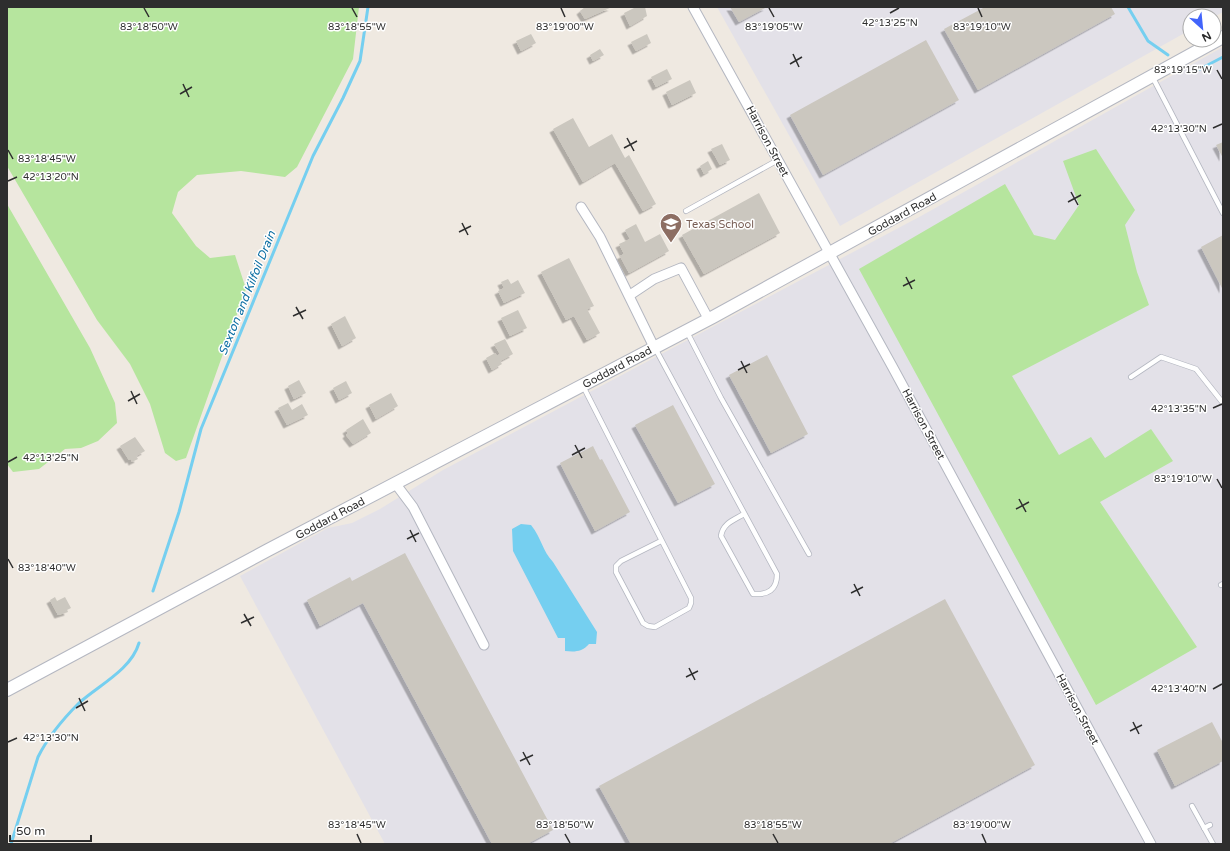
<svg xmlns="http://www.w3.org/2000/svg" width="1230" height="851" font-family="'Varela Round',sans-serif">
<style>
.industrial{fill:#e3e1e8}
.green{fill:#b6e59e}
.water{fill:#75cff0}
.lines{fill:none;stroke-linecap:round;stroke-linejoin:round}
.stream{stroke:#75cff0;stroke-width:3}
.building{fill:#cbc7bf;filter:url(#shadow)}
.lane-casing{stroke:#b4b7c1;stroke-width:6}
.street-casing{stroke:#b4b7c1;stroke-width:11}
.secondary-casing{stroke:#b4b7c1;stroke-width:14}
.lane{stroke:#fff;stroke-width:4.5}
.street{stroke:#fff;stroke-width:9}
.secondary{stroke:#fff;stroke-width:12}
.ticks{fill:none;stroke:#2e2e2e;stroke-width:1.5}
.labels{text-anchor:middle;stroke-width:3;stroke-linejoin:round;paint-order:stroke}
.street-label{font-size:11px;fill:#2e2e2e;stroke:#fff}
.education-label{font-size:11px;fill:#785e54;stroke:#fff;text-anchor:start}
.water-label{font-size:12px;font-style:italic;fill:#0d6fa3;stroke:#fff}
.ticks-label{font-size:10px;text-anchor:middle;fill:#2e2e2e;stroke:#fff;stroke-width:3;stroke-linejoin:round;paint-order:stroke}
</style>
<defs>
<filter id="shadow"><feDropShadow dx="-3.5" dy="3.5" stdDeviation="0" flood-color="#0004"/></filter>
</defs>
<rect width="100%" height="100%" fill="#efe9e1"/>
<g class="industrial">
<polygon points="717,7 1223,7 1223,12 1214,17 1190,16 1190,30 840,226"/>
<polygon points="1223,47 1223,844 385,844 240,576 328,528 352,523 380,509 443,470 921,216"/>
</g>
<g class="green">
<polygon points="7,7 359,7 353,59 297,167 285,177 241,171 197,175 178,192 172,213 196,246 210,258 235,255 246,289 186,458 176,461 165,453 150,404 130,364 97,320 7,166"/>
<polygon points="1096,149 1135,210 1125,225 1137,272 1149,305 1012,376 1059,455 1091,437 1105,458 1151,429 1173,461 1100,502 1197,647 1096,705 859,269 1005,184 1034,235 1055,240 1079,205 1063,161"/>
<polygon points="7,204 90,348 115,403 117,423 98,441 81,448 65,449 39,469 13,472 7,464"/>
</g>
<path class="water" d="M 521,524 L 531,525 C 542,539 542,550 553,562 L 597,632 L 596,644 L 589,644 C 582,652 575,652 565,651 L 565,638 L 558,638 L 513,551 L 512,529 Z"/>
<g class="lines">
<g class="stream">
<polyline points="1128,7 1148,41 1168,55"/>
<polyline points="1200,69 1223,57"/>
<polyline points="153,591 179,512 201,429 313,156 343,98 360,61 368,7"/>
<path d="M 11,844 L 38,757 C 48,737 63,719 79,703 C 99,685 131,670 139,643"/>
</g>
</g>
<g class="building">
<polygon points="585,7 612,7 585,19 580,11"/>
<polygon points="636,7 645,7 647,16 630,26 624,13"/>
<polygon points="730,7 767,7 739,22"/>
<polygon points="985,7 1111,7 1115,14 978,90 944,29"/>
<polygon points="531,34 536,43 521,51 516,41"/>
<polygon points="647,34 651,43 636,51 631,42"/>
<polygon points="926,40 959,100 823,175 790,115"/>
<polygon points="600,49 604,55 593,61 590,55"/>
<polygon points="667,69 672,79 656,87 651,77"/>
<polygon points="690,80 696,93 672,105 666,92"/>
<polygon points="573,118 589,147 612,134 625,158 629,155 656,204 643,211 615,163 583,182 553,129"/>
<polygon points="1223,142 1223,158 1216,145"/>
<polygon points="722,144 730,160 720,165 711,149"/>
<polygon points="708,161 712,169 704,174 700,166"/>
<polygon points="759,193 780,233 704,274 682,235"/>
<polygon points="636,224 645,242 660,234 669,251 629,273 620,256 624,254 619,244 630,239 625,230"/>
<polygon points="1223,235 1223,290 1201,247"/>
<polygon points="569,258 594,306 587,309 600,333 587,340 574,316 566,320 541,272"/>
<polygon points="508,279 511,284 518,280 525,293 504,303 498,291 504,288 501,282"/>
<polygon points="518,310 527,328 510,336 501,318"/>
<polygon points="345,316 356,338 342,346 331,324"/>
<polygon points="505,339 513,354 500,361 502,364 492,370 486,358 495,353 497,356 500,354 494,344"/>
<polygon points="767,355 808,434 771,453 729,375"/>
<polygon points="299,380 306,393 294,399 288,386"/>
<polygon points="346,381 352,393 339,400 333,388"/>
<polygon points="391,393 398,406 376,419 369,405"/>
<polygon points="288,403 292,410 302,404 308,415 287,425 278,408"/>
<polygon points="673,405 715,484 678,503 635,425"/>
<polygon points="363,419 371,433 353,444 346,435 348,433 346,430"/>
<polygon points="135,437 145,451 136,456 138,459 132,462 131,459 129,460 120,446"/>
<polygon points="593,446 600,460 602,459 630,512 595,531 560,463"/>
<polygon points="405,553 553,830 527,844 492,844 363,603 320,626 307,600 350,577 352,581"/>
<polygon points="55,597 57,601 65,597 71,608 67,610 68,612 58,615 50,600"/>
<polygon points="945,599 1035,765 889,844 631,844 599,786"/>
<polygon points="1212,722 1223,743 1223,761 1175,786 1157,750"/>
</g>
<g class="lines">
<g class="lane-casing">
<g id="lane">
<polyline points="1152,76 1223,213"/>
<polyline points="686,211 778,160"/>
<polyline points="687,332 721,398 809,554"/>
<path d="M 655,348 L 777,574 C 777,590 768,595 753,594 L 721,536 C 723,523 734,520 744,514"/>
<polyline points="1131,377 1161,357 1196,369 1223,403"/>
<polyline points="583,386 691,598 691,603 689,608 655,627 648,626 643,623 616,572 616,566 621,561 661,541"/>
<polyline points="1221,585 1223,584"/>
<polyline points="1192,806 1213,844"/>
<polyline points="1204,828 1210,825"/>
</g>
</g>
<g class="street-casing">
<g id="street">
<polyline points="693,7 892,366 1151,844"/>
<polyline points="581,207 600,237 654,347"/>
<polyline points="630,295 654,279 681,268 709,320"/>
<polyline points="395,483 413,507 484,645"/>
</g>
</g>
<g class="secondary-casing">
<polyline id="secondary" points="7,690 268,550 713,317 1223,37"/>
</g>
<use href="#lane" class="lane"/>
<use href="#street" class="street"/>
<use href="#secondary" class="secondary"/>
</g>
<path class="ticks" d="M 144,8 L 149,17M 352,8 L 357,17M 561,8 L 565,17M 769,8 L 774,17M 978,8 L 982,17M 890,13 L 899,8M 793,54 L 799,67M 790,64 L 802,57M 1217,70 L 1222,79M 183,84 L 189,97M 180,94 L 192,87M 1213,128 L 1222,124M 627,138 L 634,151M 624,148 L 637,141M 8,150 L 13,159M 8,181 L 17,177M 1071,192 L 1078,205M 1068,202 L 1081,195M 462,223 L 468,235M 459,232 L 471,226M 906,277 L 912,289M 903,286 L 915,280M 296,307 L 303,319M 293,316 L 306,310M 741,361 L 747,373M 738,370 L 750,364M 131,391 L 137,404M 128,401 L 140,394M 1213,408 L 1222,404M 575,445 L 582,458M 572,455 L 585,448M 8,462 L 17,457M 1217,479 L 1222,488M 1019,499 L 1026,512M 1016,509 L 1029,502M 410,530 L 416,542M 407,539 L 419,533M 8,559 L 13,568M 854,584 L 860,596M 851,593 L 863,587M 244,614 L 251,626M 241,623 L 254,617M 689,668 L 695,680M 686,677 L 698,671M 1213,689 L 1222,684M 79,698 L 85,711M 76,708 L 88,701M 1133,722 L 1139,734M 1130,731 L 1142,725M 8,742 L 17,738M 523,752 L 530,765M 520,761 L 533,755M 357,834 L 361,843M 565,834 L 570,843M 773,834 L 778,843M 982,834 L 986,843"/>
<defs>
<g id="school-pin" transform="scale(1.15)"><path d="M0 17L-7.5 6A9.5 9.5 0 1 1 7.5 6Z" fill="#8d6e63" stroke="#fff"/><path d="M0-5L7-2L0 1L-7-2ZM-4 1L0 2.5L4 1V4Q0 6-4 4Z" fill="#fff"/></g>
</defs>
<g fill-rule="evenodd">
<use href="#school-pin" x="671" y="224"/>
</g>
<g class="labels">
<g class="street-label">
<text transform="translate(768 141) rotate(62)" y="4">Harrison Street</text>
<text transform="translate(902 214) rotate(-29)" y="4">Goddard Road</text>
<text transform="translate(617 367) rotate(-28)" y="4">Goddard Road</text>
<text transform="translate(924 424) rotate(62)" y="4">Harrison Street</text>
<text transform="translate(330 518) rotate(-28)" y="4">Goddard Road</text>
<text transform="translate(1078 709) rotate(62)" y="4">Harrison Street</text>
</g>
<g class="education-label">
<text x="686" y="228">Texas School</text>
</g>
<g class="water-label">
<text transform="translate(247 293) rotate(-68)" y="4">Sexton and Kilfoil Drain</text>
</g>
</g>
<g class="ticks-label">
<text x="890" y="26">42°13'25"N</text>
<text x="149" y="30">83°18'50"W</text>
<text x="357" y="30">83°18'55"W</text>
<text x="565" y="30">83°19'00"W</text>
<text x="774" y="30">83°19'05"W</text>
<text x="982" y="30">83°19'10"W</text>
<text x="1183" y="73">83°19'15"W</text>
<text x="1179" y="132">42°13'30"N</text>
<text x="47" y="162">83°18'45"W</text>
<text x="51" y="180">42°13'20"N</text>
<text x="1179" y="412">42°13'35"N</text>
<text x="51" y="461">42°13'25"N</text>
<text x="1183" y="482">83°19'10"W</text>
<text x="47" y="571">83°18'40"W</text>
<text x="1179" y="692">42°13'40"N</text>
<text x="51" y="741">42°13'30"N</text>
<text x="357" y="828">83°18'45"W</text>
<text x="565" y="828">83°18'50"W</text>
<text x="773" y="828">83°18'55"W</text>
<text x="982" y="828">83°19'00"W</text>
</g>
<rect width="1230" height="851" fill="none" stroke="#2e2e2e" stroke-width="16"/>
<g transform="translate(1202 28) rotate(153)"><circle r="19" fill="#ffffff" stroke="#ababab"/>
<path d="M0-3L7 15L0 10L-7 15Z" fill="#4264fb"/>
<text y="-6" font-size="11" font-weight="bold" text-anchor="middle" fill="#2e2e2e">N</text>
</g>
<path d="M10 835v6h81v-6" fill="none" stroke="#2e2e2e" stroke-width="2"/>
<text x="16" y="835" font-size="12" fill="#2e2e2e" stroke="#ffffff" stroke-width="3" paint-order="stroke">50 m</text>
</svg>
